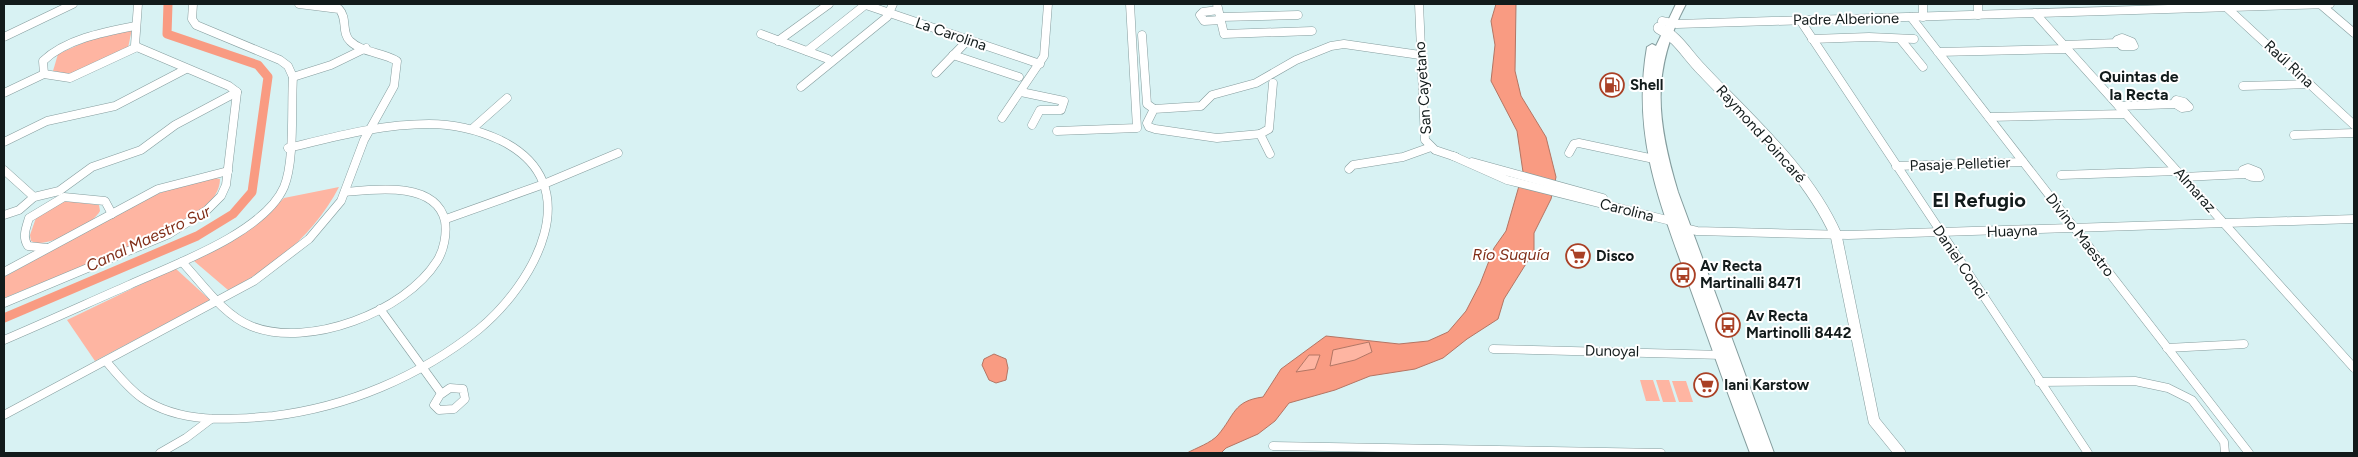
<svg xmlns="http://www.w3.org/2000/svg" width="2358" height="457" font-family="Figtree,sans-serif">
<style>
.green{fill:#feb5a2}
.water{fill:#f99b82;stroke:#b47563;fill-rule:evenodd}
.lines{fill:none;stroke-linecap:round;stroke-linejoin:round}
.canal{stroke:#f99b82;stroke-width:9}
.street-casing{stroke:#859d9e;stroke-width:9}
.secondary-casing{stroke:#859d9e;stroke-width:12}
.primary-casing{stroke:#859d9e;stroke-width:2}
.street{stroke:#fff;stroke-width:8}
.secondary{stroke:#fff;stroke-width:11}
.primary{fill:#fff;fill-rule:evenodd}
.labels{text-anchor:middle;stroke-width:4;stroke-linejoin:round;paint-order:stroke}
.street-label{font-size:15px;fill:#121b1b;stroke:#fff}
.poi-label{font-size:15px;font-weight:bold;fill:#121b1b;stroke:#fff;text-anchor:start}
.neighbourhood-label{font-size:16px;font-weight:bold;fill:#121b1b;stroke:#fff}
.water-label{font-size:16px;font-style:italic;fill:#802e18;stroke:#fff}
.district-label{font-size:20px;font-weight:bold;fill:#121b1b;stroke:#fff}
</style>
<rect width="100%" height="100%" fill="#d8f2f3"/>
<g class="green">
<polygon points="132,29 128,48 70,74 53,71 58,54 101,35"/>
<path d="M 215,178 L 220,179 C 220,202 191,218 174,229 L 4,298 L 4,277 L 147,198 L 168,190 Z"/>
<path d="M 339,187 C 315,233 274,268 228,290 L 194,261 L 256,225 L 284,198 Z"/>
<path d="M 65,201 L 99,205 L 100,211 C 93,225 44,250 31,241 L 30,235 L 37,215 Z"/>
<polygon points="175,268 210,300 95,361 67,320"/>
<polygon points="1370,342 1372,352 1355,360 1330,366 1332,350"/>
<polygon points="1309,355 1320,355 1315,369 1295,373"/>
<polygon points="1640,380 1653,380 1660,401 1646,401"/>
<polygon points="1656,380 1669,380 1676,402 1663,402"/>
<polygon points="1672,381 1686,381 1693,402 1679,402"/>
</g>
<g class="water">
<path d="M 1496,4 L 1516,4 L 1515,71 L 1521,96 L 1546,137 L 1556,177 L 1551,199 L 1534,233 L 1534,251 L 1504,299 L 1498,319 L 1467,339 L 1443,358 L 1415,369 L 1370,376 L 1335,390 L 1289,403 L 1275,421 L 1258,434 L 1226,448 L 1221,453 L 1187,453 C 1196,448 1211,443 1218,435 C 1235,415 1233,401 1263,397 L 1281,369 L 1326,336 L 1399,344 L 1428,341 L 1448,332 L 1466,311 L 1480,284 L 1494,248 L 1506,231 L 1523,172 L 1517,131 L 1491,81 L 1495,45 L 1491,21 ZM 1369,342 L 1372,352 L 1355,360 L 1330,366 L 1333,350 ZM 1309,355 L 1320,355 L 1315,369 L 1296,372 Z"/>
<polygon points="994,354 1006,359 1008,368 1006,380 996,383 989,380 982,365 984,359"/>
</g>
<g class="lines">
<polyline class="canal" points="4,318 197,236 233,214 252,192 268,77 258,65 167,34 168,4"/>
<g class="street-casing">
<g id="street">
<polyline points="863,4 1040,64"/>
<polyline points="1217,4 1224,34 1312,31"/>
<polyline points="1419,4 1425,140 1435,150 1456,157"/>
<polyline points="1923,4 1923,17"/>
<polyline points="1978,4 1978,15"/>
<polyline points="2320,4 2354,33"/>
<polyline points="2224,5 2354,125"/>
<polyline points="1218,10 1203,12 1200,15 1204,21 1221,20"/>
<polyline points="2035,13 2354,368"/>
<polyline points="1221,17 1298,15"/>
<polyline points="1911,17 2249,453"/>
<polyline points="1800,20 2088,453"/>
<polyline points="1662,21 1677,24 2330,4"/>
<polyline points="761,34 828,59"/>
<polyline points="1142,35 1147,104 1154,109"/>
<polyline points="4,37 73,4"/>
<polygon points="2122,38 2132,42 2134,46 2122,46 2117,40"/>
<polyline points="1812,39 1869,37 1914,39"/>
<polyline points="1901,40 1923,67"/>
<polyline points="778,41 829,4"/>
<polyline points="2064,45 2118,43"/>
<polyline points="807,51 865,5"/>
<polyline points="1938,52 2068,49"/>
<polyline points="953,55 1019,77"/>
<polyline points="936,73 968,40"/>
<path d="M 44,74 L 43,61 C 66,39 104,32 135,26"/>
<polyline points="293,77 331,65 366,48"/>
<polyline points="2243,86 2310,84"/>
<polyline points="801,87 887,17 893,4"/>
<polyline points="1021,92 1064,101 1061,110 1040,110 1032,125"/>
<polyline points="4,93 44,74 70,78 137,47"/>
<polygon points="2176,100 2184,102 2189,107 2182,108 2174,103"/>
<polyline points="2119,106 2175,104"/>
<polyline points="1989,117 2126,114"/>
<polyline points="1002,118 1044,56 1048,4"/>
<polyline points="472,129 507,98"/>
<polyline points="1057,131 1137,128 1130,4"/>
<polyline points="1260,134 1217,138 1155,129 1149,127 1147,123 1154,109 1201,106 1212,95 1256,83 1296,60 1331,46 1344,44 1420,55"/>
<polyline points="2294,135 2354,133"/>
<polyline points="4,142 47,121 115,106 186,69"/>
<polyline points="1569,153 1574,144 1579,143 1654,159"/>
<polyline points="1270,154 1260,134 1269,129 1273,83"/>
<polyline points="1453,156 1507,180 1675,222"/>
<polyline points="1472,162 1603,198"/>
<polyline points="1896,166 2023,162"/>
<path d="M 2248,168 L 2258,172 L 2260,177 C 2253,178 2247,177 2243,170 Z"/>
<polyline points="1349,169 1353,165 1403,157 1431,147"/>
<polyline points="4,170 34,197"/>
<polyline points="2061,175 2177,171"/>
<polyline points="2183,177 2245,174"/>
<polyline points="4,215 19,210 34,197 59,191 92,167 141,150 175,125 237,92"/>
<polyline points="446,219 544,184 618,153"/>
<polyline points="1684,228 1697,231 1848,235 2354,219"/>
<path d="M 47,248 L 28,246 C 22,237 26,228 29,218 L 64,197 L 105,201 L 112,214"/>
<path d="M 182,262 C 202,283 223,315 251,326 C 308,349 405,312 437,261 C 444,250 447,234 445,221 C 436,181 375,189 345,192"/>
<polyline points="4,272 158,189 228,171"/>
<polyline points="4,303 169,234 207,210 221,196 226,185 237,92 229,86 137,47 135,45 138,4"/>
<polyline points="380,309 441,393"/>
<path d="M 4,340 C 46,322 88,303 129,285 C 173,265 264,233 284,187 C 295,161 291,106 293,77 L 288,66 L 280,60 L 196,25 L 192,19 L 193,4"/>
<polyline points="2167,348 2244,344"/>
<polyline points="1493,349 1723,355"/>
<path d="M 106,361 C 117,374 128,388 142,398 C 180,424 229,420 273,416 C 347,407 419,377 478,330 C 534,284 591,184 500,140 C 478,130 453,124 429,124 C 381,124 334,137 288,148"/>
<polyline points="2039,382 2135,381 2168,388 2192,400 2224,442 2225,453"/>
<polygon points="450,388 463,389 465,399 454,409 439,410 434,405 440,395"/>
<path d="M 4,415 L 254,281 L 309,239 L 341,201 L 364,140 L 394,86 L 397,61 C 383,52 362,53 350,41 C 341,33 348,18 339,9 L 299,4"/>
<polyline points="1273,446 1661,453"/>
<polyline points="160,453 186,438 211,419"/>
</g>
</g>
<g class="secondary-casing">
<path id="secondary" d="M 1659,28 C 1678,37 1687,55 1702,70 C 1750,121 1807,170 1836,235 L 1874,421 L 1900,453"/>
</g>
<g class="primary-casing">
<path id="primary" d="M 1676,4 L 1686,4 C 1650,71 1657,122 1678,192 L 1774,453 L 1750,453 C 1730,400 1711,346 1692,293 C 1662,208 1631,139 1647,47 L 1652,44 L 1656,46 Z"/>
</g>
<use href="#street" class="street"/>
<use href="#secondary" class="secondary"/>
<use href="#primary" class="primary"/>
</g>
<defs>
<g id="fuel-ring" transform="scale(1.25)"><circle r="9.5" fill="#fff" stroke="#a94025" stroke-width="1.5"/><path d="M-5.5-6h7V0h2V4h1.3V-2.5L3-4.5l.8-.8L6-3V5H2.5V1h-1V6h-7ZM-4.2-4.7v3.2H.2V-4.7Z" fill="#a94025"/></g>
<g id="supermarket-ring" transform="scale(1.25)"><circle r="9.5" fill="#fff" stroke="#a94025" stroke-width="1.5"/><path d="M-6-5.5h2.5l.6 2H6L4.5 2H-2.5L-4.4-4H-6ZM-1.5 3.2a1.3 1.3 0 1 0 .1 0ZM3 3.2a1.3 1.3 0 1 0 .1 0Z" fill="#a94025"/></g>
<g id="bus-ring" transform="scale(1.25)"><circle r="9.5" fill="#fff" stroke="#a94025" stroke-width="1.5"/><path d="M-5-6H5V4H4V6H2V4H-2V6H-4V4H-5ZM-3.5-4V0h7V-4ZM-3.5 1.2v1.5H-2V1.2ZM2 1.2v1.5H3.5V1.2Z" fill="#a94025"/></g>
</defs>
<g fill-rule="evenodd">
<use href="#fuel-ring" x="1612" y="85"/>
<use href="#supermarket-ring" x="1578" y="256"/>
<use href="#bus-ring" x="1683" y="275"/>
<use href="#bus-ring" x="1728" y="325"/>
<use href="#supermarket-ring" x="1706" y="385"/>
</g>
<g class="labels">
<g class="street-label">
<text transform="translate(1846 19) rotate(-1)" y="5">Padre Alberione</text>
<text transform="translate(951 34) rotate(19)" y="5">La Carolina</text>
<text transform="translate(2289 64) rotate(43)" y="5">Raúl Rina</text>
<text transform="translate(1423 88) rotate(-94)" y="5">San Cayetano</text>
<text transform="translate(1761 134) rotate(48)" y="5">Raymond Poincaré</text>
<text transform="translate(1960 164) rotate(-2)" y="5">Pasaje Pelletier</text>
<text transform="translate(2195 190) rotate(48)" y="5">Almaraz</text>
<text transform="translate(1627 210) rotate(14)" y="5">Carolina</text>
<text transform="translate(2012 231) rotate(-2)" y="5">Huayna</text>
<text transform="translate(2080 235) rotate(52)" y="5">Divino Maestro</text>
<text transform="translate(1960 262) rotate(56)" y="5">Daniel Conci</text>
<text transform="translate(1612 351) rotate(1)" y="5">Dunoyal</text>
</g>
<g class="poi-label">
<text x="1630" y="90">Shell</text>
<text x="1596" y="261">Disco</text>
<text x="1700" y="271">Av Recta<tspan x="1700" dy="17">Martinalli 8471</tspan></text>
<text x="1746" y="321">Av Recta<tspan x="1746" dy="17">Martinolli 8442</tspan></text>
<text x="1724" y="390">Iani Karstow</text>
</g>
<g class="neighbourhood-label">
<text x="2139" y="82">Quintas de<tspan x="2139" dy="18">la Recta</tspan></text>
</g>
<g class="water-label">
<text transform="translate(148 238) rotate(-25)" y="6">Canal Maestro Sur</text>
<text x="1511" y="260">Río Suquía</text>
</g>
<g class="district-label">
<text x="1979" y="207">El Refugio</text>
</g>
</g>
<rect width="2358" height="457" fill="none" stroke="#121b1b" stroke-width="10"/>
</svg>
